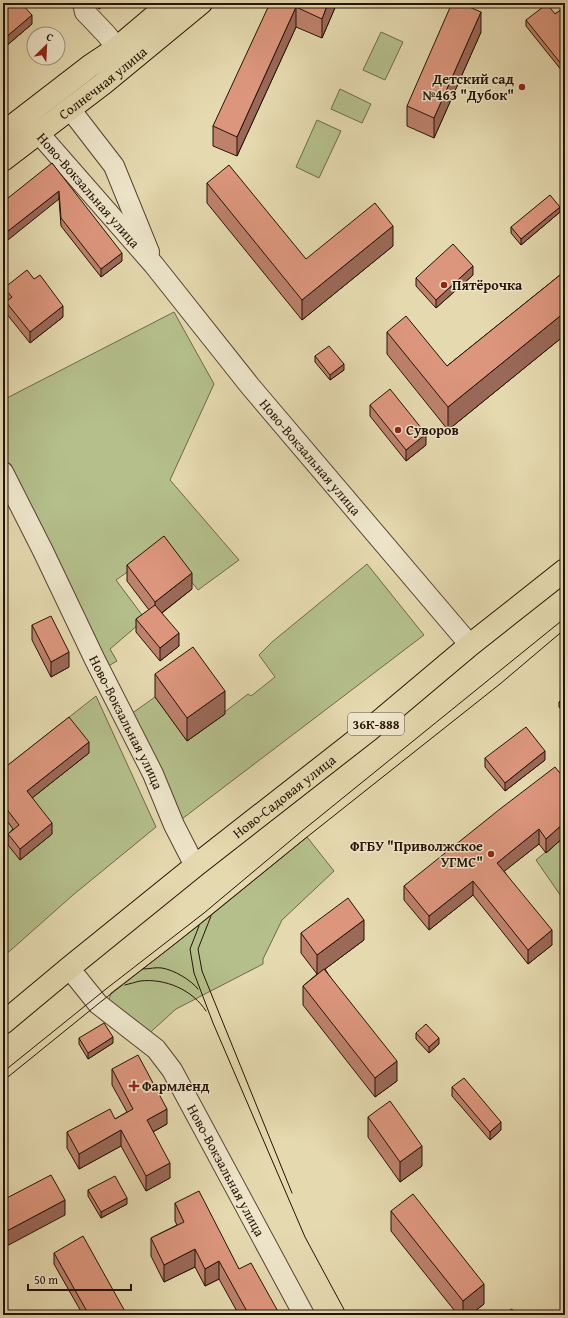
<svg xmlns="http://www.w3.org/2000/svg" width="568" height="1318" font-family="'Gentium Book Plus',serif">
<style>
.green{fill:#b4bf8b;stroke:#6d6948}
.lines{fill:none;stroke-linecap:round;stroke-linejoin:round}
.minor-casing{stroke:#564430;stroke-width:22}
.major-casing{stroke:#261305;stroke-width:24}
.minor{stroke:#eee6cb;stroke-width:20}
.major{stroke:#e5d9af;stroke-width:22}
.tram{stroke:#261305;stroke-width:1}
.wall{fill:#bd816c;stroke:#261305}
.shaded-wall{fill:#9a6958;stroke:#261305}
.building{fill:#dc967d;stroke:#261305}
.poi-dot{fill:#8f2418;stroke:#eee6cb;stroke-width:1.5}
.labels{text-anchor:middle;stroke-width:3;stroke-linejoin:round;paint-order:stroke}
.shield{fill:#eee6cb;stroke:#625240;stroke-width:1}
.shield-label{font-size:13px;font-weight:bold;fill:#261305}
.poi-label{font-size:14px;font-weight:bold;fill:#261305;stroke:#eee6cb;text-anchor:start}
.street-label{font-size:14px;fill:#261305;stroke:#eee6cb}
</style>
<rect width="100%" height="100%" fill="#e5d9af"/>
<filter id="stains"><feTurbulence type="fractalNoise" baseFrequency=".005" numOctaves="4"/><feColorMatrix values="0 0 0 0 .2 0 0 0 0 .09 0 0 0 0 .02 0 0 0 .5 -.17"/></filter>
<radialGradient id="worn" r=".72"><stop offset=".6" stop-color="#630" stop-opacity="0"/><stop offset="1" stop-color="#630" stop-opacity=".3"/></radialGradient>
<g class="green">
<polygon points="381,32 403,42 385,80 363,70"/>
<polygon points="340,89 371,104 362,123 331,109"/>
<polygon points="317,120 341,131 319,178 296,167"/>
<polygon points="174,312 214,384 170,480 239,560 198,590 163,547 116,580 145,619 110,649 117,661 100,671 3,473 3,400"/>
<polygon points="367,564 424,635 174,825 124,719 155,697 187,741 248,694 251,696 275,677 259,655 272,642"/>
<polygon points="96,696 156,827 73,895 3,957 3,769"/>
<polygon points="565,836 565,902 536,860"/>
<polygon points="307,837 334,871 282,920 263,959 263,964 176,1009 144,1038 106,1010 111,993 170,948"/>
</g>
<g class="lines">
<g class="minor-casing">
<g id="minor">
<polyline points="83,3 85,12 106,34 117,48"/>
<polyline points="70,109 114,166 149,252"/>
<path id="s1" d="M 28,121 L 154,265 L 250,386 L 470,645"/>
<path id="s2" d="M 3,472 L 43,551 L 95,660 L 153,774 L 174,825 L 195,866"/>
<path id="s3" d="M 69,968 L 98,1004 L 156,1049 L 172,1070 L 304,1315"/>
</g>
</g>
<g class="major-casing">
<g id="major">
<polyline points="3,133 90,66 117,48 170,3"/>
<path id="s4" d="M 3,160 L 104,83 L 201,3"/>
<path id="s5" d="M 3,1023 L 69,968 L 195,866 L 369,730 L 470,645 L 565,570"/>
</g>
</g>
<use href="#minor" class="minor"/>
<use href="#major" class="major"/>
<g class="tram">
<polyline points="211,916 198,949 202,971 292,1193"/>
<polyline points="199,926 190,949 194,973 213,1023 305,1237 347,1315"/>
<path d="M 143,969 C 149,969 156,967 162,968 C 174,970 191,980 198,989"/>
<path d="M 125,985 C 130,984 135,982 140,981 C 165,978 193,990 206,1011"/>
<polyline points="3,1072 106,989 204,913 302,831 565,618"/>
<polyline points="3,1081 98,1004 199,925 307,837 500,684 565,629"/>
</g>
</g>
<g class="wall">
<polygon points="3,3 32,24 5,47 3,44"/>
<polygon points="96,3 107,3 99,9"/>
<polygon points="337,3 322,38 296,27 237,156 213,146 213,126 296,7"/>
<polygon points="565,7 565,68 562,71 526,26 526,20 555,14"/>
<polygon points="481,32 434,138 407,126 407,106"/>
<polygon points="52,163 122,261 101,277 61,226 59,199"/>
<polygon points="207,183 306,259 393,246 302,320 207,203"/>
<polygon points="560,212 521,245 511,233 511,227"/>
<polygon points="565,271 565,335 448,430 387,354 387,332 447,366"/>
<polygon points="473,275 436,308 416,286 416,278"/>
<polygon points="4,288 63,317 30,343 6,313 6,302 7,301 4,299"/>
<polygon points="315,356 344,370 330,380 315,362"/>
<polygon points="370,405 426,445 406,461 370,416"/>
<polygon points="127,565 192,589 162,613 179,646 160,661 136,632 136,619 149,610 127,581"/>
<polygon points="32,625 69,667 51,677 32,640"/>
<polygon points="155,674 225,714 187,741 155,697"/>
<polygon points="565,697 565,714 559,707 559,702"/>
<polygon points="89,753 32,798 52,834 20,860 8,845 8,834 13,829 5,818 3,819 3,769"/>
<polygon points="485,758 545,760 505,791 485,767"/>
<polygon points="565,779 565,836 546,853 539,844 504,871 552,945 528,964 473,895 429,930 404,900 404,886"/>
<polygon points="301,933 364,940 325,969 397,1081 375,1097 303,1005 303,986 317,974 301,953"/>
<polygon points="565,1004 565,1023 561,1015 561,1006"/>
<polygon points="416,1033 439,1044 429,1053 416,1039"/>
<polygon points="79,1038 113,1043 88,1059 79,1044"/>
<polygon points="112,1069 167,1124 153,1132 170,1178 146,1191 121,1146 79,1169 67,1148 67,1132 115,1119 127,1112 112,1085"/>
<polygon points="452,1087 501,1130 490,1140 452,1096"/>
<polygon points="368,1117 422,1166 400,1182 368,1137"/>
<polygon points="88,1190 127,1204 101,1218 88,1196"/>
<polygon points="175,1203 239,1269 280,1315 239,1315 219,1279 205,1286 195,1267 164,1282 151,1256 151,1238 177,1225 175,1221"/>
<polygon points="391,1211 484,1304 470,1315 458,1315 391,1231"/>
<polygon points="54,1253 127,1315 83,1315 54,1264"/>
</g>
<g class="shaded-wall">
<polygon points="99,3 107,3 99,9"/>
<polygon points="328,3 337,3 322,38 322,19"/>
<polygon points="296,7 296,27 237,156 237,137"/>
<polygon points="481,12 481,32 434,138 434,118"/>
<polygon points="32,15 32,24 5,47 5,38"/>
<polygon points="565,62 565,68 562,71 562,65"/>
<polygon points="59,191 59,199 3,244 3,235"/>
<polygon points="560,207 560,212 521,245 521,239"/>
<polygon points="393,226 393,246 302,320 302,300"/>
<polygon points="122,253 122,261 101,277 101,269"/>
<polygon points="473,266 473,275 436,308 436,300"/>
<polygon points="63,306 63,317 30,343 30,332"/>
<polygon points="565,312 565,335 448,430 448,407"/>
<polygon points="344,364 344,370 330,380 330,375"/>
<polygon points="426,434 426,445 406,461 406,450"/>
<polygon points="192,573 192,589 155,618 155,602"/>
<polygon points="179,633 179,646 160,661 160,648"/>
<polygon points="69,652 69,667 51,677 51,662"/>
<polygon points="225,691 225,714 187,741 187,718"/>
<polygon points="89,742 89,753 27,802 27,791"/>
<polygon points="545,751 545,760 505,791 505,783"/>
<polygon points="5,807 5,818 3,819 3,808"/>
<polygon points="565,822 565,836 546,853 546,839"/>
<polygon points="52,823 52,834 20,860 20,849"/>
<polygon points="539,829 539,844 497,877 497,863"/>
<polygon points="473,881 473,895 429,930 429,916"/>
<polygon points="364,920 364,940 317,975 317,955"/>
<polygon points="552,930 552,945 528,964 528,950"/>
<polygon points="113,1037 113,1043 88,1059 88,1053"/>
<polygon points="439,1038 439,1044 429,1053 429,1047"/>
<polygon points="397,1061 397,1081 375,1097 375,1078"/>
<polygon points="167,1109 167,1124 147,1135 147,1120"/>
<polygon points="501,1122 501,1130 490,1140 490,1132"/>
<polygon points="121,1130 121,1146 79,1169 79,1154"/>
<polygon points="422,1146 422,1166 400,1182 400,1162"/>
<polygon points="170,1163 170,1178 146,1191 146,1176"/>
<polygon points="127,1198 127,1204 101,1218 101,1212"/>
<polygon points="65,1200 65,1215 3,1248 3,1233"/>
<polygon points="195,1249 195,1267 164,1282 164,1265"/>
<polygon points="219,1261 219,1279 205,1286 205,1269"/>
<polygon points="484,1284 484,1304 470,1315 463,1315 463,1301"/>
</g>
<g class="building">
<polygon points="3,3 21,3 32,15 5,38 3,36"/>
<polygon points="270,3 287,3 296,7 237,137 213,126"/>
<polygon points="298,3 328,3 322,19 296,7"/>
<polygon points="452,3 460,3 481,12 434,118 407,106"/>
<polygon points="547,4 555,14 565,7 565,62 562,65 526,20"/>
<polygon points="52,163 122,253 101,269 61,218 59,191 3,235 3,202"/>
<polygon points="229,165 306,259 375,203 393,226 302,300 207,183"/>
<polygon points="550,195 560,207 521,239 511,227"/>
<polygon points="453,244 473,266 436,300 416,278"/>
<polygon points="27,270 34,279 40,275 63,306 30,332 6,302 12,297 4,288"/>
<polygon points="565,271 565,312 448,407 387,332 406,316 447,366"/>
<polygon points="329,346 344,364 330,375 315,356"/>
<polygon points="390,389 426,434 406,450 370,405"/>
<polygon points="164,536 192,573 155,602 127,565"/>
<polygon points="155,605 179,633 160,648 136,619"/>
<polygon points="51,616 69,652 51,662 32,625"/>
<polygon points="193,647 225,691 187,718 155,674"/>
<polygon points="565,697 565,708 559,702"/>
<polygon points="69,717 89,742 27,791 52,823 20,849 8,834 19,825 5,807 3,808 3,769"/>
<polygon points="526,727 545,751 505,783 485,758"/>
<polygon points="555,767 565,779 565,822 546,839 539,829 497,863 552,930 528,950 473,881 429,916 404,886 500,809"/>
<polygon points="348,898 364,920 317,955 301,933"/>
<polygon points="324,969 397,1061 375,1078 303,986"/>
<polygon points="565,1004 565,1015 561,1006"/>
<polygon points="104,1023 113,1037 88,1053 79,1038"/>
<polygon points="426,1024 439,1038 429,1047 416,1033"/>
<polygon points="138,1055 167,1109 147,1120 170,1163 146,1176 121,1130 79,1154 67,1132 110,1109 115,1119 133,1109 112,1069"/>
<polygon points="464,1078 501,1122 490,1132 452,1087"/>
<polygon points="390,1101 422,1146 400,1162 368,1117"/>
<polygon points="51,1175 65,1200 3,1233 3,1200"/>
<polygon points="115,1176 127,1198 101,1212 88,1190"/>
<polygon points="199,1191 239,1269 251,1263 280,1315 249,1315 219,1261 205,1269 195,1249 164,1265 151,1238 184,1222 175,1203"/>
<polygon points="413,1194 484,1284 463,1301 391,1211"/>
<polygon points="83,1236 127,1315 89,1315 54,1253"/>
<polygon points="512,1309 515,1315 501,1315"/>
<polygon points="58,1310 61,1315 49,1315"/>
</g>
<g class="poi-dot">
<circle cx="522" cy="87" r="4"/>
<circle cx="444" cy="285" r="4"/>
<circle cx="398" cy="430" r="4"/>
<circle cx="491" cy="854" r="4"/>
<path d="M132 1080h4v4h4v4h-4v4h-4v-4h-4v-4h4z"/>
</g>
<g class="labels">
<rect class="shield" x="348" y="713" width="56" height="22" rx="3"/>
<g class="shield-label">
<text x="376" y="729">36К-888</text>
</g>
<g class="poi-label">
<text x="514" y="84" text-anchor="end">Детский сад<tspan x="514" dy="16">№463 "Дубок"</tspan></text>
<text x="452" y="290">Пятёрочка</text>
<text x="406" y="435">Суворов</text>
<text x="483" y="851" text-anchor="end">ФГБУ "Приволжское<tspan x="483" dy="16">УГМС"</tspan></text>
<text x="142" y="1091">Фармленд</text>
</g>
<g class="street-label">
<text dy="5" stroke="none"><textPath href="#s4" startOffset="126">Солнечная улица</textPath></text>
<text dy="5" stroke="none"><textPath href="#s1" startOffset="92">Ново-Вокзальная улица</textPath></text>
<text dy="5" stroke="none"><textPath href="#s1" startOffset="439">Ново-Вокзальная улица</textPath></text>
<text dy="5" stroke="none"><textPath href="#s2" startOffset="279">Ново-Вокзальная улица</textPath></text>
<text dy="5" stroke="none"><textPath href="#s5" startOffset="361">Ново-Садовая улица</textPath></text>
<text dy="5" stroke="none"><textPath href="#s3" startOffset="260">Ново-Вокзальная улица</textPath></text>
</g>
</g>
<rect width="568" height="1318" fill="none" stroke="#e5d9af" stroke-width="16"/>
<rect x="4" y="4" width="560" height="1310" fill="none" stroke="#261305" stroke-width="2"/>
<rect x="8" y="8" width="552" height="1302" fill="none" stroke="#261305"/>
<g transform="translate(46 46) rotate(24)"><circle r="19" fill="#eee6cb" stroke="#9e927c"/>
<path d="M0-3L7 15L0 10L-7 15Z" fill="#8f2418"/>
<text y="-6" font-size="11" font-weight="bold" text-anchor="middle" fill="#261305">С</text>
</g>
<path d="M28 1284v6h103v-6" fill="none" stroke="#261305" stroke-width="2"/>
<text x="34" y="1284" font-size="12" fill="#261305" stroke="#eee6cb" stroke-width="3" paint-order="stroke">50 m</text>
<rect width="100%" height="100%" filter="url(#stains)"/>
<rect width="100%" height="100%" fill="url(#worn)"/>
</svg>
